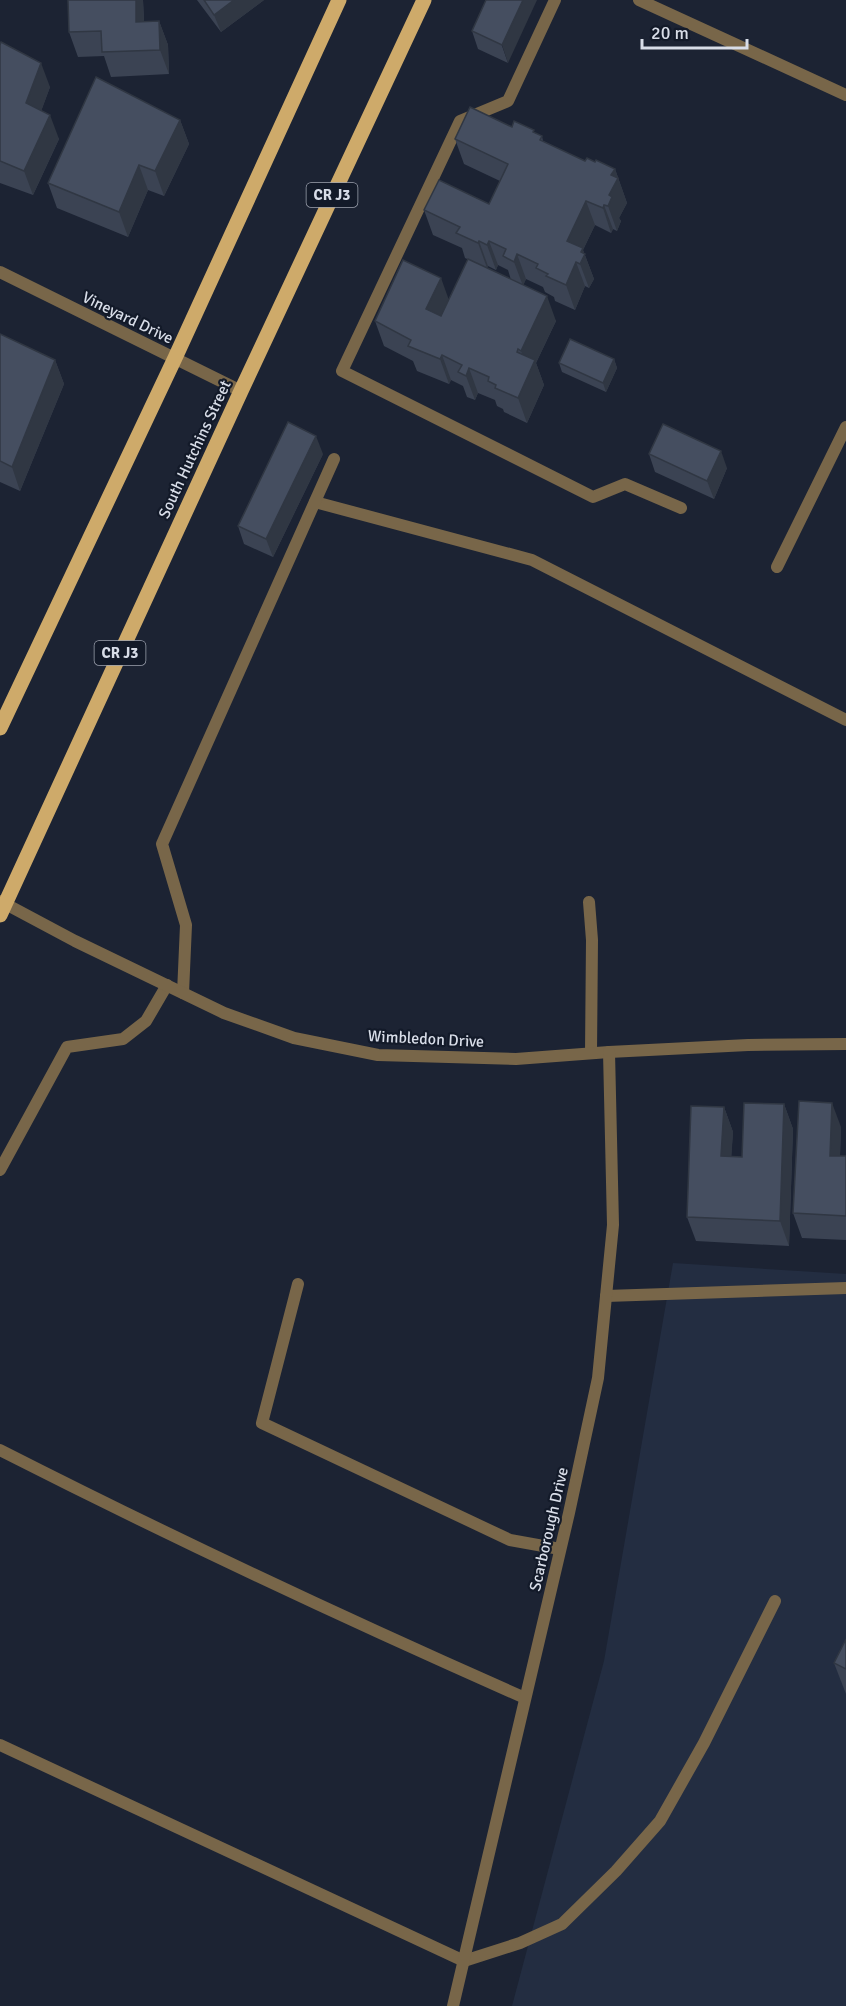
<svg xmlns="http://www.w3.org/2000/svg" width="846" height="2006" font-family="Signika,sans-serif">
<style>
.built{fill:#232d41}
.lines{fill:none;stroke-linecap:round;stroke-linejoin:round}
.service{stroke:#786649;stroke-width:12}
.minor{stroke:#786649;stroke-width:12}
.primary{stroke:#ceaa6a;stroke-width:15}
.wall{fill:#3b4353}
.shaded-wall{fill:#303743}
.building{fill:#454e60;stroke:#303743;stroke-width:1.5}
.labels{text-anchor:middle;stroke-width:4.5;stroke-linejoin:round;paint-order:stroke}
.shield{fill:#131a29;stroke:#9da2af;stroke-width:1.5}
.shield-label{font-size:15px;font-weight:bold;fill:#d8dde8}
.street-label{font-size:16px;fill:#d8dde8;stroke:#131a29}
</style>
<rect width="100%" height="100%" fill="#1c2333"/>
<polygon class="built" points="673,1263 846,1274 846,2006 512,2006 604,1661"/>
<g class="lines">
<g class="service">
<polyline points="555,0 508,101 460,121 342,371 593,497 625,484 681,508"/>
<polyline points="639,0 846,95"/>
<polyline points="315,502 532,560 846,720"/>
<polyline points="777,567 846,427"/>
<polyline points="589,902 592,940 591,1053"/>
<polyline points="183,993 186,925 162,844 334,459"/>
<polyline points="0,1170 67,1047 123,1039 146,1021 167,985"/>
<polyline points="298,1284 262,1423 510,1540 560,1549"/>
<polyline points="606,1296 846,1288"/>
<polyline points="464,1961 520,1943 562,1924 616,1871 660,1821 704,1743 775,1601"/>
</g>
<g class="minor">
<polyline points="0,272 241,391"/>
<polyline points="0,901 75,941 224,1013 294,1038 378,1055 516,1059 609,1052 748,1045 846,1044"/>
<path d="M 0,1450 C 173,1538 348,1620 525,1698"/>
<polyline points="0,1745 464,1961"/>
<polyline points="453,2006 569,1513 598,1378 613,1225 609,1052"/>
</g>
<g class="primary">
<polyline points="0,728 175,358 339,0"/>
<polyline points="0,915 241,391 424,0"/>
</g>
</g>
<g class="wall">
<polygon points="68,0 143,0 144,21 159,21 168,45 169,74 111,77 104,56 78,57 69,32"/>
<polygon points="197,0 264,0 221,32"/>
<polygon points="486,0 508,63 478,49 472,31"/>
<polygon points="0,45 50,87 41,111 59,139 33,195 0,183"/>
<polygon points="180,120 189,144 164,196 148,190 128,237 57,208 48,183"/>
<polygon points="512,127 535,133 542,136 543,141 585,161 595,162 615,169 627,203 619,218 621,221 617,231 613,229 611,233 595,225 583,250 594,279 589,288 585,286 575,310 555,301 554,297 545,292 543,287 526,279 523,285 556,321 536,363 544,385 527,423 504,412 503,409 497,406 495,400 478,393 475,400 467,397 463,386 451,380 449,384 417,371 413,361 384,346 375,321 449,301 511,280 508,270 498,265 496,270 488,266 487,268 465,258 462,248 433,235 424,210 489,204 500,181 464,164 455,139"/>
<polygon points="0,334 55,360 64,384 20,491 0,482"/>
<polygon points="614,359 617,368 606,392 562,372 559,363"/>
<polygon points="323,454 273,557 244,544 238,526"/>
<polygon points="649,454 727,468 714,499 655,472"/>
<polygon points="784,1104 793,1129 789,1246 696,1241 687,1217 724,1107 733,1132 731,1157 742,1157"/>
<polygon points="841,1127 840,1156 846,1156 846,1240 802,1238 793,1213"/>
<polygon points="846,1639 846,1694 834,1663"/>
</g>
<g class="shaded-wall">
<polygon points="136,0 143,0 145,46 136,22"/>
<polygon points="234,0 264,0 221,32 214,15"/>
<polygon points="523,0 537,0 508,63 502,45"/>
<polygon points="159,21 168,45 169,74 160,50"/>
<polygon points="41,63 50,87 35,128 26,103"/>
<polygon points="50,115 59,139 33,195 24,171"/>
<polygon points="180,120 189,144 164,196 155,171"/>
<polygon points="139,165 148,190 128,237 119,212"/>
<polygon points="615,169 627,203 619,218 621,221 617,231 608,206 611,175"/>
<polygon points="586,201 595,225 583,250 594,279 589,288 580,264 576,262 585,286 575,310 566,285 567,241"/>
<polygon points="604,205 613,229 611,233 603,208"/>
<polygon points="479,241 488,266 487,268 478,243"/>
<polygon points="489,241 498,265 496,270 487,245"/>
<polygon points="517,254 526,279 523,286 514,262"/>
<polygon points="441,278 450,303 435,333 426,309"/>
<polygon points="547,296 556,321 536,363 544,385 527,423 518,398 529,373 521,351"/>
<polygon points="442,355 451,380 449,384 440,359"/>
<polygon points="614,359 617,368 606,392 603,383"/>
<polygon points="55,360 64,384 20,491 12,467"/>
<polygon points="469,368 478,393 475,400 466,376"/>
<polygon points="316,436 323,454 273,557 266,539"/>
<polygon points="721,451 727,468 714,499 707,481"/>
<polygon points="832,1103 841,1127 839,1180 830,1156"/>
<polygon points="784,1104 793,1129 789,1246 780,1221"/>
<polygon points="724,1107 733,1132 730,1181 721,1156"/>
</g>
<g class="building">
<polygon points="68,0 136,0 136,22 159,21 160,50 102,52 101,31 69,32"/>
<polygon points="204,0 234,0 214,15"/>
<polygon points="486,0 523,0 502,45 472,31"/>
<polygon points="1,42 41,63 26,103 50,115 24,171 0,161 0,45"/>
<polygon points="96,77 180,120 155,171 139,165 119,212 48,183"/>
<polygon points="470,107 512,127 514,121 534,130 533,132 542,136 540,140 585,161 587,158 595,162 596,160 615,169 611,175 618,178 609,195 612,197 608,206 604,205 603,208 586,201 567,241 583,248 581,252 585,254 580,264 576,262 566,285 546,276 548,274 536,268 538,264 517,254 514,262 503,256 506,249 489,241 487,245 479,241 478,243 456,233 460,227 424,210 439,180 489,204 508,164 455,139"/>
<polygon points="468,259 547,296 521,351 518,349 517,352 535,360 518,398 495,388 496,385 488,381 489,377 469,368 466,376 458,372 462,365 442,355 440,359 408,346 411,340 375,321 403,260 441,278 426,309 441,316"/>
<polygon points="0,334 55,360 12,467 0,461"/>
<polygon points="570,339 614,359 603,383 559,363"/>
<polygon points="288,422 316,436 266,539 238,526"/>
<polygon points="663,424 721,451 707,481 649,454"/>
<polygon points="799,1101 832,1103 830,1156 846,1156 846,1216 793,1213"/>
<polygon points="744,1103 784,1104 780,1221 687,1217 691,1106 724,1107 721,1156 742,1157"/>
<polygon points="846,1639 846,1669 834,1663"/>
</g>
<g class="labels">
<g class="shield">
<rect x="306.5" y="183" width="51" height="24" rx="4.5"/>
<rect x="94.5" y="641" width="51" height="24" rx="4.5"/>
</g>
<g class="shield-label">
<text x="332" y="200">CR J3</text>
<text x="120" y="658">CR J3</text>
</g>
<g class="street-label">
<text transform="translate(128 317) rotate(26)" y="6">Vineyard Drive</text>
<text transform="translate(194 449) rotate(-65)" y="6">South Hutchins Street</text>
<text transform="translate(426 1038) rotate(3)" y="6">Wimbledon Drive</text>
<text transform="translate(548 1529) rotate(-77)" y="6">Scarborough Drive</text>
</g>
</g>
<path d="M642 39v9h105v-9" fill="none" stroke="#d8dde8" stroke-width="3"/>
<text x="651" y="39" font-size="18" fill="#d8dde8" stroke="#131a29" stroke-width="4.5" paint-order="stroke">20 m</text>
</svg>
